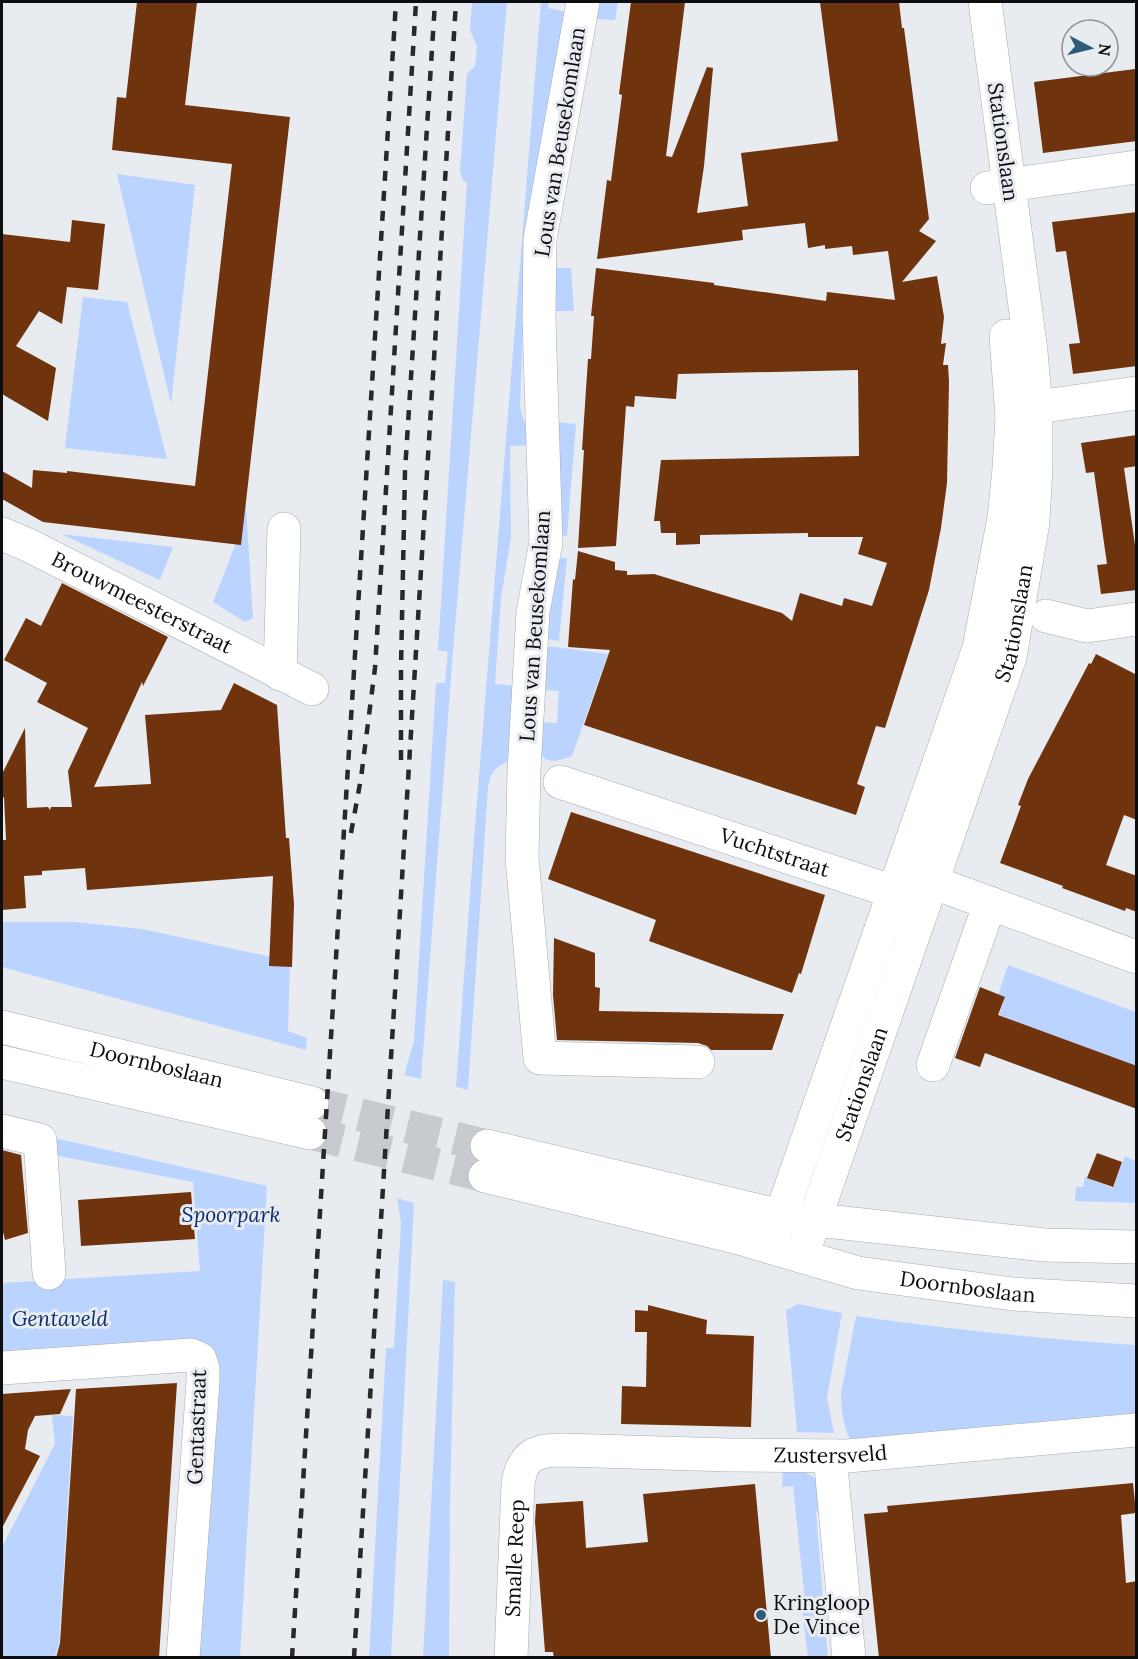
<svg xmlns="http://www.w3.org/2000/svg" width="1138" height="1659" font-family="Lora,serif">
<style>
.green{fill:#bbd4ff}
.building{fill:#6f330e}
.lines{fill:none;stroke-linecap:round;stroke-linejoin:round}
.major-tunnel{stroke:#c7cace;stroke-width:33;stroke-dasharray:33 16;stroke-linecap:butt}
.minor-casing{stroke:#a8aaaf;stroke-width:34}
.major-casing{stroke:#a8aaaf;stroke-width:34}
.minor{stroke:#fff;stroke-width:33}
.major{stroke:#fff;stroke-width:33}
.rail{stroke:#27282a;stroke-width:4.5;stroke-dasharray:10 10;stroke-linecap:butt}
.poi-dot{fill:#2d5b7a;stroke:#e8ebf0;stroke-width:2}
.labels{text-anchor:middle;stroke-width:6;stroke-linejoin:round;paint-order:stroke}
.street-label{font-size:21px;fill:#0d0e0f;stroke:#e8ebf0}
.park-label{font-size:21px;font-style:italic;fill:#0a2f71;stroke:#e8ebf0}
.poi-label{font-size:21px;fill:#0d0e0f;stroke:#e8ebf0;text-anchor:start}
</style>
<rect width="100%" height="100%" fill="#e8ebf0"/>
<g class="green">
<polygon points="472,2 507,2 453,651 421,1079 404,1075 414,1041 436,683 445,683 448,652 438,650 467,182 463,181 460,171 467,74 475,66 477,47 470,30"/>
<path d="M 541,2 L 549,2 L 548,8 L 567,12 L 525,282 L 520,408 L 532,445 L 510,446 L 511,537 L 501,598 L 495,684 L 519,686 L 515,758 C 498,766 491,768 488,788 L 468,1090 L 456,1087 L 474,839 Z"/>
<polygon points="598,2 618,2 615,20 595,19"/>
<polygon points="117,174 195,185 171,404"/>
<polygon points="550,268 571,268 574,311 549,311"/>
<polygon points="83,297 127,302 167,459 65,448"/>
<polygon points="557,422 576,424 567,536 561,536"/>
<polygon points="244,475 253,618 245,622 213,602 236,543"/>
<polygon points="61,534 173,547 160,580"/>
<polygon points="558,558 567,558 559,641 547,639 548,612"/>
<path d="M 547,646 L 608,654 L 572,756 C 555,762 548,765 535,749 L 540,722 L 557,723 L 559,691 L 544,690 Z"/>
<polygon points="2,922 75,922 142,929 290,961 288,1031 307,1038 306,1050 2,967"/>
<polygon points="1008,965 1136,1012 1136,1066 999,1015 1005,998 998,995"/>
<polygon points="50,1137 267,1186 240,1657 192,1657 212,1349 2,1362 2,1283 200,1271 193,1182 49,1154"/>
<polygon points="1125,1156 1136,1161 1136,1203 1075,1201 1076,1187 1083,1187 1085,1177 1112,1188"/>
<polygon points="397,1198 414,1203 391,1657 369,1657 386,1348 394,1348 401,1223"/>
<polygon points="443,1280 455,1282 450,1503 449,1657 423,1657"/>
<polygon points="798,1304 842,1313 827,1398 834,1433 797,1432 786,1310"/>
<path d="M 856,1316 C 949,1329 1042,1339 1136,1345 L 1136,1420 L 851,1441 C 843,1428 841,1407 841,1393 Z"/>
<polygon points="52,1415 73,1416 59,1643 55,1657 2,1657 2,1547 55,1444"/>
<polygon points="783,1470 805,1472 823,1483 825,1508 816,1512 823,1598 805,1602 793,1486 782,1487"/>
<polygon points="823,1608 828,1657 808,1657 802,1610"/>
</g>
<g class="building">
<polygon points="137,2 197,2 185,105 290,117 241,545 43,522 2,499 2,471 32,488 33,470 67,473 67,471 195,486 232,164 112,150 117,97 126,98"/>
<polygon points="631,2 685,2 666,156 672,157 707,67 713,68 704,166 697,213 748,206 741,153 838,141 820,2 899,2 902,28 904,28 929,219 919,231 936,241 902,282 937,276 944,317 941,344 946,343 943,365 948,365 949,382 947,483 941,528 929,590 885,728 876,726 857,784 865,787 856,815 584,725 610,650 568,647 573,579 575,580 578,551 615,562 615,570 627,571 627,575 654,574 782,613 792,621 800,593 842,606 844,598 872,606 887,563 858,554 863,537 808,537 808,533 700,535 700,544 676,545 676,533 661,533 660,521 654,521 661,460 859,456 858,370 678,374 676,399 635,396 634,407 626,406 616,546 578,548 584,450 582,450 588,359 591,359 594,316 591,316 596,268 714,283 714,285 826,301 827,292 895,300 888,251 853,255 852,246 825,249 825,245 808,248 805,223 742,230 743,240 597,259 607,180 611,181 622,95 619,94"/>
<polygon points="1135,69 1137,141 1043,153 1034,82"/>
<polygon points="1137,212 1137,366 1073,374 1069,344 1080,343 1066,251 1056,252 1052,222"/>
<polygon points="72,220 105,224 98,290 67,287 62,324 39,311 16,346 56,368 48,421 2,394 2,234 70,242"/>
<polygon points="1137,435 1137,466 1124,468 1137,559 1137,590 1101,594 1097,565 1107,564 1094,472 1086,473 1081,443"/>
<polygon points="62,583 168,637 143,686 142,682 94,787 151,784 145,715 221,710 234,683 277,705 286,838 289,838 294,904 292,967 269,966 273,876 87,890 85,868 42,871 42,875 24,876 26,908 2,910 2,840 6,840 4,797 2,798 2,774 25,728 27,808 48,807 50,810 51,807 72,807 68,771 88,728 37,702 47,683 4,660 26,618 41,626"/>
<polygon points="1096,654 1137,675 1137,820 1124,815 1106,865 1137,876 1137,912 1126,908 1125,911 1095,900 1062,888 1063,886 1000,863 1021,806 1018,805 1028,779 1089,663 1091,664"/>
<polygon points="571,812 825,895 801,974 799,973 792,993 649,941 656,920 548,879"/>
<polygon points="554,938 595,953 595,987 600,988 599,1011 784,1014 772,1050 711,1050 707,1046 698,1043 557,1040 553,995"/>
<polygon points="980,987 1005,997 998,1015 1137,1066 1137,1109 985,1053 980,1067 955,1058"/>
<polygon points="2,1150 21,1155 28,1233 5,1240 2,1228"/>
<polygon points="1097,1153 1122,1162 1113,1187 1087,1178"/>
<polygon points="191,1192 195,1239 81,1246 78,1200"/>
<polygon points="648,1305 707,1320 706,1334 754,1336 751,1427 621,1424 622,1386 646,1387 647,1332 635,1332 635,1310 648,1311"/>
<polygon points="177,1383 159,1658 56,1658 60,1643 76,1389"/>
<polygon points="71,1389 60,1414 35,1416 28,1430 25,1449 40,1456 2,1528 2,1394"/>
<polygon points="1133,1483 1136,1513 1121,1515 1126,1583 1137,1581 1137,1658 879,1658 864,1514 888,1512 887,1506"/>
<polygon points="755,1484 771,1658 554,1658 553,1652 545,1652 535,1522 536,1504 583,1501 586,1548 648,1542 643,1494"/>
</g>
<g class="lines">
<g class="major-tunnel">
<polyline points="312,1103 487,1146"/>
<polyline points="310,1133 485,1176"/>
</g>
<g class="minor-casing">
<g id="minor">
<polyline points="583,2 540,239 539,319 546,542 533,612 524,771 522,858 540,1058 698,1062"/>
<polyline points="987,188 1136,167"/>
<polyline points="1012,417 1036,407 1136,393"/>
<path id="s1" d="M 2,534 L 28,545 L 312,689"/>
<polyline points="1046,616 1087,626 1136,619"/>
<polyline points="280,674 284,529"/>
<path id="s2" d="M 560,782 L 894,892 L 932,882 L 1136,957"/>
<polyline points="933,1065 990,903"/>
<polyline points="2,1131 40,1140 49,1273"/>
<polyline points="2,1368 191,1355 200,1359 203,1369 203,1382 183,1658"/>
<polyline points="830,1456 849,1658"/>
<path id="s3" d="M 511,1658 L 518,1483 C 523,1454 536,1450 564,1450 L 730,1455 L 848,1456 L 1136,1430"/>
</g>
</g>
<g class="major-casing">
<g id="major">
<path id="s4" d="M 2,1027 L 312,1103"/>
<polyline points="2,1062 310,1133"/>
<polyline points="487,1146 781,1216 1045,1245 1136,1247"/>
<path id="s5" d="M 485,1176 L 739,1238 L 858,1273 L 1013,1294 L 1136,1301"/>
<polyline points="770,1247 979,648 1004,518 1009,469 1012,417 1006,336"/>
<path id="s6" d="M 802,1256 L 1010,657 L 1033,522 L 1036,467 L 1036,407 L 1031,352 L 985,2"/>
</g>
</g>
<use href="#minor" class="minor"/>
<use href="#major" class="major"/>
<g class="rail">
<polyline points="401,760 401,667 405,471 435,2"/>
<polyline points="351,833 361,778 375,668 416,2"/>
<polyline points="292,1658 396,2"/>
<polyline points="354,1658 456,2"/>
</g>
</g>
<circle class="poi-dot" cx="761" cy="1615" r="6"/>
<g class="labels">
<g class="street-label">
<text transform="translate(560 142) rotate(-81)" y="7">Lous van Beusekomlaan</text>
<text transform="translate(1003 142) rotate(82)" y="7">Stationslaan</text>
<text dy="7" stroke="none"><textPath href="#s1" startOffset="156">Brouwmeesterstraat</textPath></text>
<text dy="7" stroke="none"><textPath href="#s6" startOffset="668">Stationslaan</textPath></text>
<text transform="translate(535 626) rotate(-86)" y="7">Lous van Beusekomlaan</text>
<text dy="7" stroke="none"><textPath href="#s2" startOffset="226">Vuchtstraat</textPath></text>
<text dy="7" stroke="none"><textPath href="#s4" startOffset="159">Doornboslaan</textPath></text>
<text dy="7" stroke="none"><textPath href="#s6" startOffset="182">Stationslaan</textPath></text>
<text dy="7" stroke="none"><textPath href="#s5" startOffset="496">Doornboslaan</textPath></text>
<text transform="translate(197 1427) rotate(-88)" y="7">Gentastraat</text>
<text dy="7" stroke="none"><textPath href="#s3" startOffset="506">Zustersveld</textPath></text>
<text dy="7" stroke="none"><textPath href="#s3" startOffset="100">Smalle Reep</textPath></text>
</g>
<g class="park-label">
<text x="231" y="1222">Spoorpark</text>
<text x="60" y="1326">Gentaveld</text>
</g>
<g class="poi-label">
<text x="773" y="1610">Kringloop<tspan x="773" dy="24">De Vince</tspan></text>
</g>
</g>
<rect width="1138" height="1659" fill="none" stroke="#0d0e0f" stroke-width="6"/>
<g transform="translate(1090 48) rotate(97)"><circle r="28" fill="#e8ebf0" stroke="#909396" stroke-width="1.5"/>
<path d="M0-4.5L10 22L0 15L-10 22Z" fill="#2d5b7a"/>
<text y="-9" font-size="16" font-weight="bold" text-anchor="middle" fill="#0d0e0f">N</text>
</g>
</svg>
